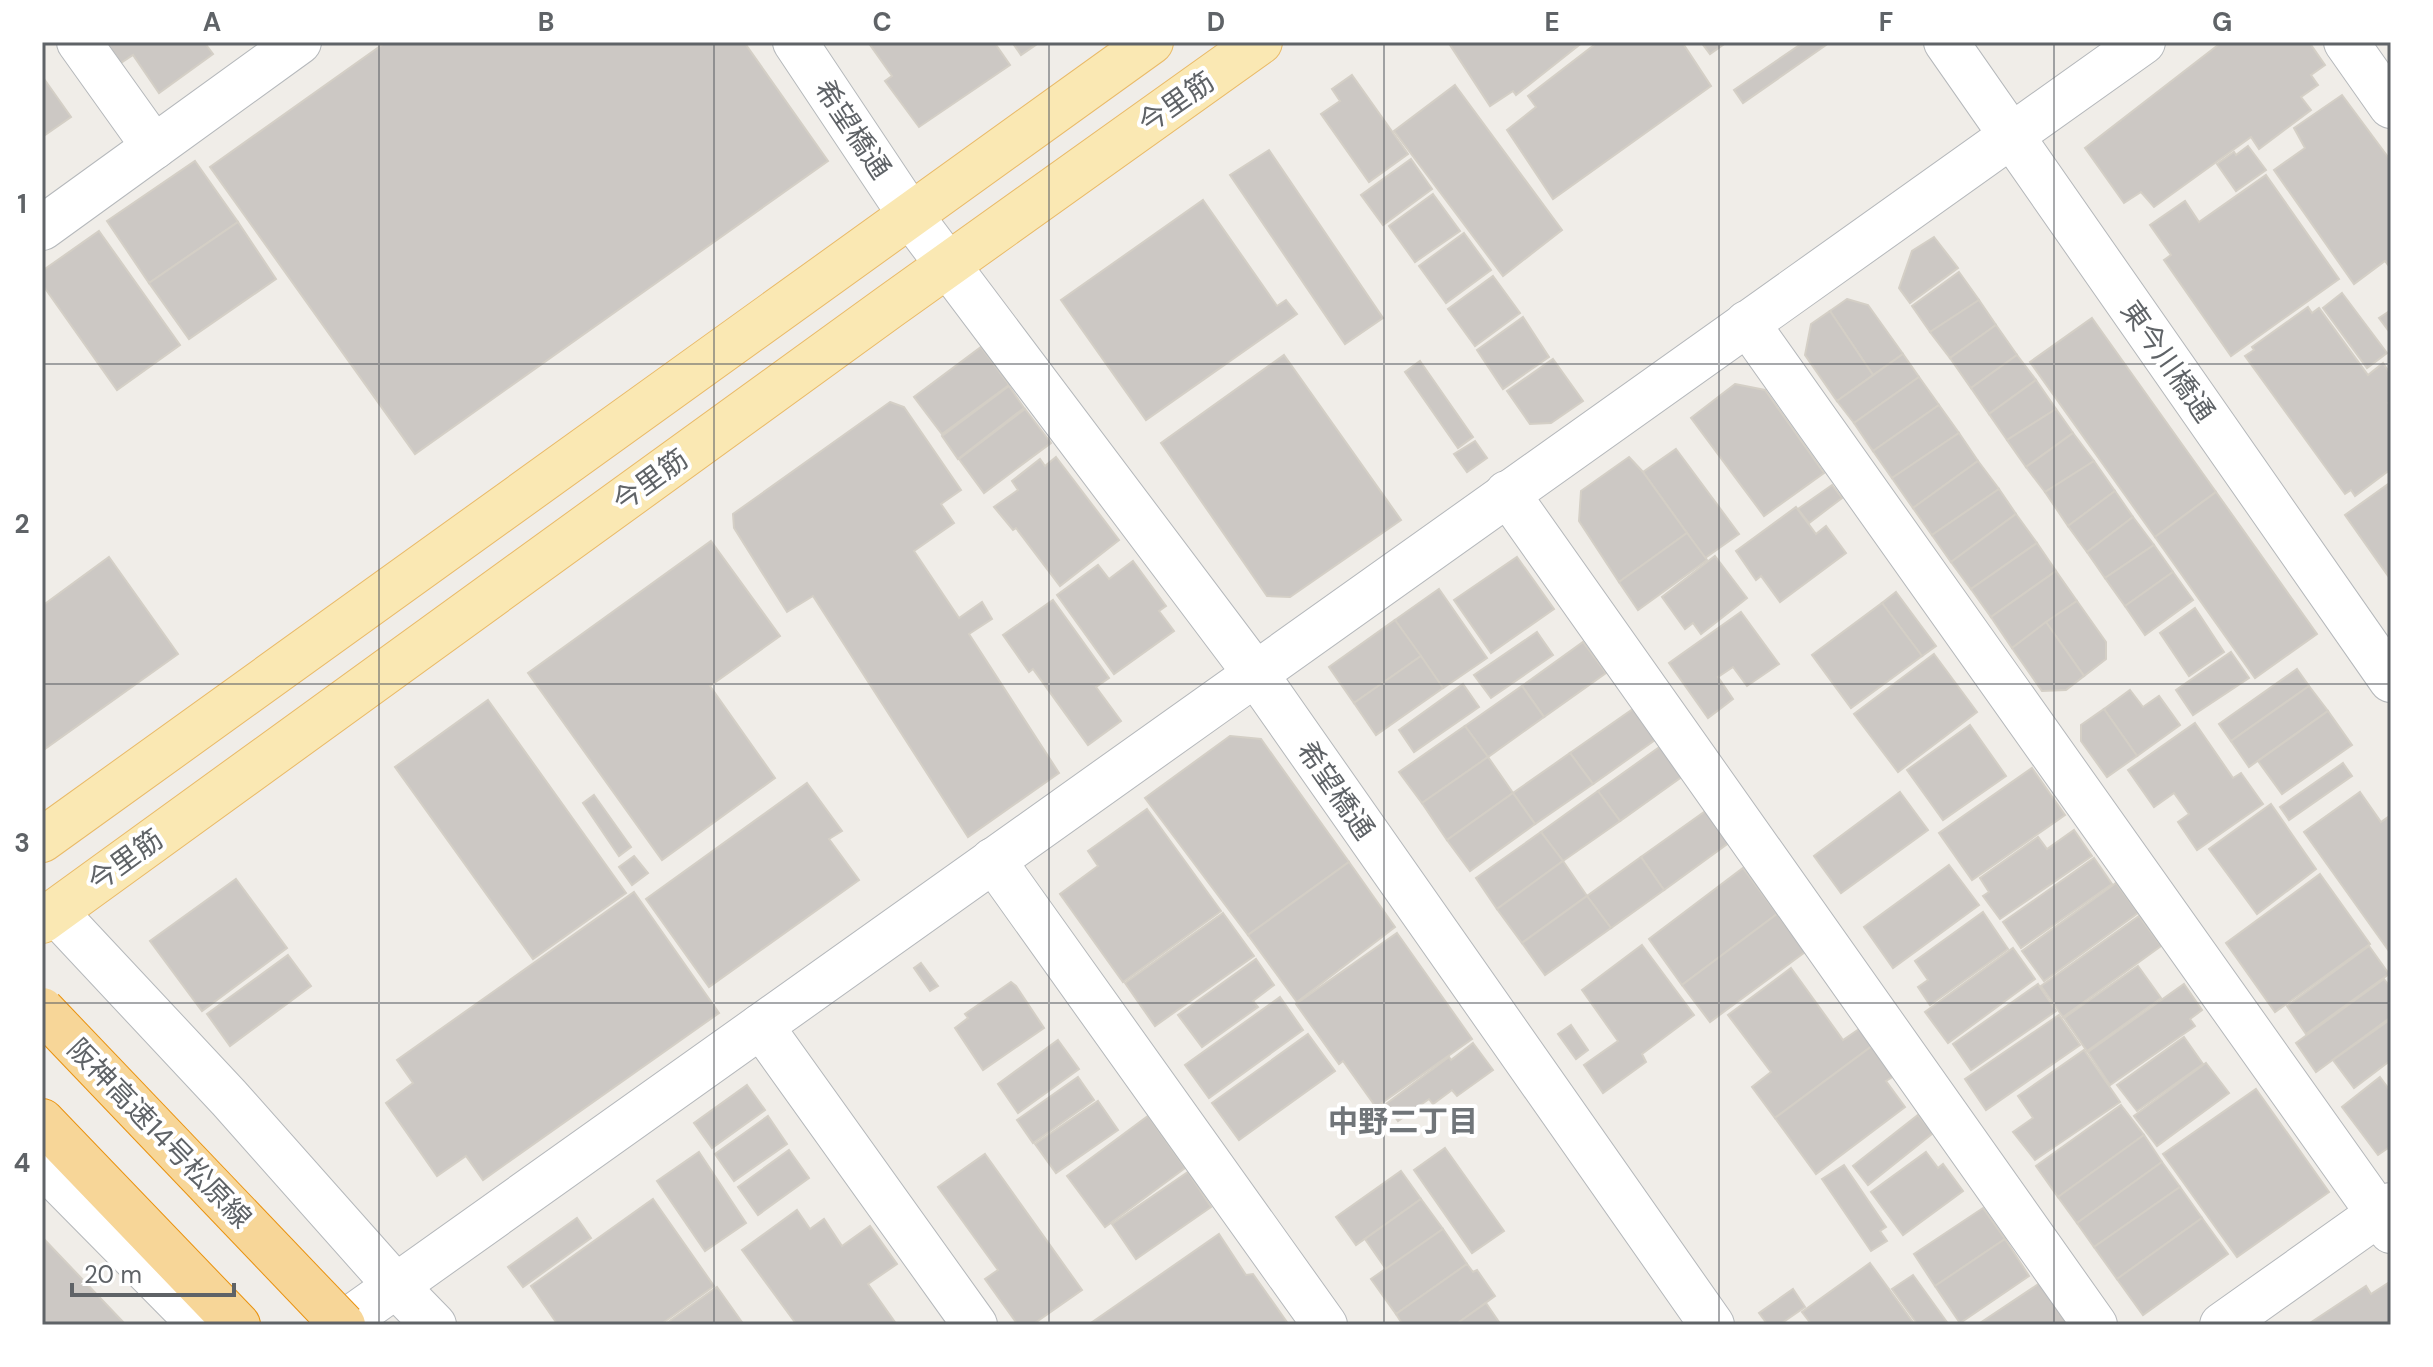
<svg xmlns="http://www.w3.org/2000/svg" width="2433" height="1367" font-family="'DM Sans','Noto Sans JP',sans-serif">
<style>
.building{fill:#ccc8c4;stroke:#d4cfc6;stroke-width:2}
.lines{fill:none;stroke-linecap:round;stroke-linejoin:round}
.minor-casing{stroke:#b5b8bb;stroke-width:46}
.tertiary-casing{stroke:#b5b8bb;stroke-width:46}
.primary-casing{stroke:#e9ba68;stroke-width:46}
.motorway-casing{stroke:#e9920f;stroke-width:46}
.minor{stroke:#fff;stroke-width:44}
.tertiary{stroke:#fff;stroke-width:44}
.primary{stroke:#fae8b3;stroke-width:44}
.motorway{stroke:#f7d698;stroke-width:44}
.motorway-bridge-casing{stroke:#e9920f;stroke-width:46;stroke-linecap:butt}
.motorway-bridge{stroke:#f7d698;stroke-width:44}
.grid{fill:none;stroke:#5f6367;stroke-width:2;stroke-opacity:0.55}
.labels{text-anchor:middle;stroke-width:8;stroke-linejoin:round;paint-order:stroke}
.street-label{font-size:28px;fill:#5f6367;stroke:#fff}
.neighbourhood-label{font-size:30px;font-weight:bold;fill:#707579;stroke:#fff}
.neatline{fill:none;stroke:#5f6367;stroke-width:3}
.grid-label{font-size:26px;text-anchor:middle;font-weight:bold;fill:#5f6367}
</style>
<rect width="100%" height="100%" fill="#f0ede8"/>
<g class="building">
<polygon points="106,42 204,42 213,54 159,93 133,55 121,63"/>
<polygon points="386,42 744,42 828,161 415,454 210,167"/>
<polygon points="868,42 994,42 1010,65 919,127 885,81 892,76"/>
<polygon points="1012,42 1035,42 1037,44 1021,55"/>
<polygon points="1448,42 1583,42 1516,95 1513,91 1490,106"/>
<polygon points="1598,42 1682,42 1711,86 1553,199 1507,130 1536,107 1528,96"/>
<polygon points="1701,42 1727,42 1710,54"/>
<polygon points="1804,42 1829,43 1743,103 1734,90"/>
<polygon points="2222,42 2309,42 2325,65 2311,75 2318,85 2301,97 2311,110 2259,149 2251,137 2154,207 2141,192 2124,203 2085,148"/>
<polygon points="1352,75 1408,154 1369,182 1321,114 1340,101 1332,89"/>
<polygon points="42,76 71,117 42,137"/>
<polygon points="1455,85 1562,230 1503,276 1394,131"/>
<polygon points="2342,95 2391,161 2391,269 2385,261 2354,284 2274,170 2305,148 2294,128"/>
<polygon points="2248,146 2266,170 2236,191 2217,164 2234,152 2236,155"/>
<polygon points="1269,150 1383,318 1345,344 1230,175"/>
<polygon points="1411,159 1432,189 1383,225 1361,195"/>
<polygon points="195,161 238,222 149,283 107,221"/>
<polygon points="2266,175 2339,279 2231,356 2164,260 2171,255 2150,225 2185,201 2199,222"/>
<polygon points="1433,194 1460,231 1415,262 1389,226"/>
<polygon points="1203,200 1277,306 1286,300 1297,314 1146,420 1061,300"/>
<polygon points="238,222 276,279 189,339 149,283"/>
<polygon points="99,231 180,345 117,390 42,284 42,271"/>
<polygon points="1464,233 1491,270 1446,303 1419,266"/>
<polygon points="1934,237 1958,268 1910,303 1899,288 1912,251"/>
<polygon points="1959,272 1979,300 1930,332 1912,306"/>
<polygon points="1493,276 1520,313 1475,346 1448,309"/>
<polygon points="2342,293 2387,353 2367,368 2323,308"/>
<polygon points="1847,299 1868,305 1903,354 1873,375 1830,311"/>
<polygon points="1979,300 1996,325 1950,358 1930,332"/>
<polygon points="2308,307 2312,313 2319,308 2368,375 2383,363 2391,375 2391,401 2388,403 2391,406 2391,469 2355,496 2351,490 2345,494 2245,356 2254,350 2252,347"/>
<polygon points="2391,310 2391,334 2379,318"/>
<polygon points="1830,311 1873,375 1837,401 1805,355 1811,324"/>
<polygon points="1523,317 1549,357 1503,389 1477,350"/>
<polygon points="2092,318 2216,492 2155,537 2030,362"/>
<polygon points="1996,325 2017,355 1971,388 1950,358"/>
<polygon points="981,347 1009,385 942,434 914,397"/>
<polygon points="1903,354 1919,377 1854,423 1837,401"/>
<polygon points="1284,355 1401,520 1290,597 1267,596 1161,443"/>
<polygon points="2017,355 2036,380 1989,414 1971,388"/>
<polygon points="1553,359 1583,401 1551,423 1530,424 1507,391"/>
<polygon points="1420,361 1473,437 1458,448 1405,372"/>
<polygon points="1919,377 1939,405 1873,451 1854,423"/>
<polygon points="2036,380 2056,409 2007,440 1989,414"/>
<polygon points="1735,384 1765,390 1824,473 1764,516 1691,418"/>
<polygon points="1009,386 1024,408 958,459 942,436"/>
<polygon points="890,402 904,407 961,490 941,504 954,523 914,551 959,618 982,602 992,619 969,634 1059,773 968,837 813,596 787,612 734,528 733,514"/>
<polygon points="1939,405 1959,433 1892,478 1873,451"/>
<polygon points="1025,409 1051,443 984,493 959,459"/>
<polygon points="2056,409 2073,433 2026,467 2007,440"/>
<polygon points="1959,433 1978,461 1913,508 1892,478"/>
<polygon points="2073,433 2094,461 2045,492 2026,467"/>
<polygon points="1475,441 1487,458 1467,472 1454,454"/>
<polygon points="1676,449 1739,534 1705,558 1643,472"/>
<polygon points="1056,457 1119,540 1060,586 1016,528 1013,530 994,507 1018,490 1012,481 1040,459 1045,466"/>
<polygon points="1629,457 1643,472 1687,533 1619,582 1579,521 1581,491"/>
<polygon points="1978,461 1999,489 1932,535 1913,508"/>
<polygon points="2094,461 2115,491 2068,526 2045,492"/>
<polygon points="2391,482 2391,580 2345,515"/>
<polygon points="1832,485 1842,498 1809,523 1798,509"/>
<polygon points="1999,489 2016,514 1951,562 1932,535"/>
<polygon points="2115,491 2133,517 2087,552 2068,526"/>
<polygon points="2216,492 2317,634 2255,678 2155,537"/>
<polygon points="1796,507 1816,534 1826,526 1846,553 1780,602 1761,576 1756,580 1736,551"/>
<polygon points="2016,514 2037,543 1971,589 1951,562"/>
<polygon points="2133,517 2154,545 2105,578 2087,552"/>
<polygon points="1687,533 1707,560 1638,610 1619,582"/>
<polygon points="711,541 780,636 710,686 775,778 662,860 528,673"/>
<polygon points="2037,543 2056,571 1991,617 1971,589"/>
<polygon points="2154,545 2173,572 2125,606 2105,578"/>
<polygon points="1715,556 1747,598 1701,634 1693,623 1685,629 1662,597"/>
<polygon points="109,557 178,654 42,751 42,606"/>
<polygon points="1517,557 1554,609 1491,653 1454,600"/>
<polygon points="1133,561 1166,606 1159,611 1174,631 1114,674 1057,595 1098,565 1109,579"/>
<polygon points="2056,571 2077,601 2012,648 1991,617"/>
<polygon points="2173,572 2193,600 2145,635 2125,606"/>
<polygon points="1439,589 1487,658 1443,688 1395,620"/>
<polygon points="1896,592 1936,646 1922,656 1882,603"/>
<polygon points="1053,600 1109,678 1096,687 1121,721 1088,745 1033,669 1029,672 1003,635"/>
<polygon points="2077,601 2106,642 2106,659 2084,676 2046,622"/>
<polygon points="1882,603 1922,656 1851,708 1812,655"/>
<polygon points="2195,608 2224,652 2189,676 2160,633"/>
<polygon points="1741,612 1779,664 1747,686 1733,667 1718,677 1733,699 1708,718 1669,663"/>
<polygon points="1395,620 1421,656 1354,703 1329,667"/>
<polygon points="2046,622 2084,676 2066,690 2042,691 2012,648"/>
<polygon points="1537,632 1553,655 1491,698 1474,675"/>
<polygon points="1583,642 1606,673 1544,717 1522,686"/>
<polygon points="2231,652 2249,678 2193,715 2176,690"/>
<polygon points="1934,654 1977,712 1898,772 1854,714"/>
<polygon points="1421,656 1443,688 1376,735 1354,703"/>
<polygon points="2297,669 2309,686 2231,741 2219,724"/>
<polygon points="1463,684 1479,707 1414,752 1399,730"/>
<polygon points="1522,686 1544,717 1488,757 1465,726"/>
<polygon points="2309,686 2328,711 2249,767 2231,741"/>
<polygon points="2130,690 2143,707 2159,696 2180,725 2137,756 2104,709"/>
<polygon points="488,700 626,893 533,959 395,767"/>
<polygon points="1633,709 1655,740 1593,784 1570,753"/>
<polygon points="2104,709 2137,756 2107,777 2081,741 2081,725"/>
<polygon points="2328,711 2352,745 2282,794 2258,761"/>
<polygon points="2195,723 2233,778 2241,773 2263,804 2197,850 2178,822 2189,814 2174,793 2154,807 2128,770"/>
<polygon points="1970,725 2006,776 1943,820 1907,770"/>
<polygon points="1465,726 1488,757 1422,803 1399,772"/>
<polygon points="1230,736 1261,739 1349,862 1248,935 1145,798"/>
<polygon points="1661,746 1683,776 1620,821 1598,791"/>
<polygon points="1570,753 1593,784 1535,824 1513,793"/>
<polygon points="1488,757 1513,793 1447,840 1422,803"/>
<polygon points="2343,763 2352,776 2289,820 2280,807"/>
<polygon points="2032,768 2065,815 1972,880 1939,833"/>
<polygon points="807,783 842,831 829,839 859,880 709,987 646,899"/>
<polygon points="1598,791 1620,821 1563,861 1541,832"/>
<polygon points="1900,792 1928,830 1841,893 1814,856"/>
<polygon points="2360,792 2381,822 2391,815 2391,954 2304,832"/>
<polygon points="1513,793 1535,824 1470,871 1447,840"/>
<polygon points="594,795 631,847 619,856 583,803"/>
<polygon points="2271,804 2316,869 2257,914 2209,849"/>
<polygon points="1147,809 1221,911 1123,982 1060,894 1098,866 1088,851"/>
<polygon points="1707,810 1730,842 1664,890 1641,857"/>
<polygon points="2074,830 2092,856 2000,919 1983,896 1989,892 1980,878 2038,837 2047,849"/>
<polygon points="1541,832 1563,861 1497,909 1476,878"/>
<polygon points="634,856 648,873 632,885 619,867"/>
<polygon points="1641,857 1664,890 1611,928 1587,896"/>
<polygon points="2094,858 2112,884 2021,948 2003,922"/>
<polygon points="1563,861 1587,896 1522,943 1497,909"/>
<polygon points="1349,862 1395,927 1297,1002 1248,935"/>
<polygon points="1949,865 1979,905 1893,968 1864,927"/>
<polygon points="1743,868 1777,914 1682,985 1649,939"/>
<polygon points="2320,874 2370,944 2275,1012 2226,943"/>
<polygon points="236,879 287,948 202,1011 150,941"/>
<polygon points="2116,883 2138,913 2044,981 2022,951"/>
<polygon points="634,892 719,1013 483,1180 466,1156 437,1176 386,1103 413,1083 397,1060"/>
<polygon points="1587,896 1611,928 1545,975 1522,943"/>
<polygon points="1983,912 2008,949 1930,1005 1918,987 1928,980 1915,961"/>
<polygon points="1223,913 1254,956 1155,1026 1125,983"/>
<polygon points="1777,914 1805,952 1710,1022 1682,985"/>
<polygon points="2139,916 2161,946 2063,1017 2041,986"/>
<polygon points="1397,933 1472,1039 1376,1107 1343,1061 1339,1064 1296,1004"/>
<polygon points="1642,945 1694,1015 1642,1054 1646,1062 1603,1093 1584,1065 1618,1041 1582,990"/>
<polygon points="2369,946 2389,974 2306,1034 2287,1006"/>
<polygon points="2013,948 2035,979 1948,1043 1925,1012"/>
<polygon points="288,955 311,986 230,1046 207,1014"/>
<polygon points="1256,959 1274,985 1253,1001 1258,1007 1202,1047 1178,1015"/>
<polygon points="921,963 938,986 930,991 914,968"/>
<polygon points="2138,966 2161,998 2087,1051 2064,1018"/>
<polygon points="1791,968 1843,1040 1859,1029 1872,1046 1775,1118 1752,1087 1771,1072 1728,1015"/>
<polygon points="2384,979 2391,988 2391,1017 2316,1072 2296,1043"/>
<polygon points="1011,982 1016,986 1044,1028 983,1070 955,1028 968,1018 965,1014"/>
<polygon points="2038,984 2056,1011 1971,1070 1953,1044"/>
<polygon points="2184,984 2202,1010 2190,1019 2195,1026 2110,1085 2088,1052"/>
<polygon points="1280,997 1303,1030 1209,1098 1185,1065"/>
<polygon points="2059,1015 2080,1045 1986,1110 1965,1079"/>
<polygon points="2391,1019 2391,1060 2354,1088 2333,1060"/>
<polygon points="1571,1025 1588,1050 1576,1059 1558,1034"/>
<polygon points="1308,1034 1335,1071 1239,1140 1212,1103"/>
<polygon points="2184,1037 2203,1064 2137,1111 2117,1085"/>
<polygon points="1058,1040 1079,1069 1018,1113 998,1084"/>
<polygon points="1473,1043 1493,1070 1457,1096 1452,1090 1433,1104 1429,1099 1398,1121 1386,1104 1449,1057 1451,1060"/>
<polygon points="1872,1046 1894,1076 1886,1081 1905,1107 1816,1174 1775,1118"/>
<polygon points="2084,1050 2120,1102 2035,1160 2013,1132 2033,1118 2018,1096"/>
<polygon points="2206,1063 2229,1093 2157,1146 2134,1116"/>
<polygon points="1078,1077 1094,1100 1033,1143 1017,1120"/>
<polygon points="2380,1077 2391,1092 2391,1146 2378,1155 2342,1107"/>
<polygon points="747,1085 765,1110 712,1148 694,1123"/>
<polygon points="2256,1089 2329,1192 2237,1257 2163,1154"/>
<polygon points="1098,1101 1118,1130 1056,1173 1035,1144"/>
<polygon points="2121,1105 2144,1135 2058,1197 2036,1166"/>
<polygon points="1918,1115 1933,1133 1868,1185 1853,1166"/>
<polygon points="768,1116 787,1144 734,1181 715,1154"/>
<polygon points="1148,1116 1185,1168 1105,1227 1067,1176"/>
<polygon points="2144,1135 2162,1162 2077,1223 2058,1197"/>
<polygon points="1445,1148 1504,1231 1472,1253 1414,1170"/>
<polygon points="789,1150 809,1178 758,1215 738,1187"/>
<polygon points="699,1152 746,1223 705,1251 657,1181"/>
<polygon points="1926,1152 1938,1168 1943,1164 1963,1191 1903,1235 1871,1192"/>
<polygon points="985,1154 1082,1290 1032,1325 1018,1325 985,1279 998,1270 938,1187"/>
<polygon points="2162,1162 2180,1187 2094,1247 2077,1223"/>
<polygon points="1844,1165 1886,1227 1880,1231 1887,1241 1871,1251 1822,1179"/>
<polygon points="1401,1171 1421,1199 1356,1245 1336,1217"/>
<polygon points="1188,1172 1211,1207 1136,1259 1112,1224"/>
<polygon points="2180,1187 2202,1218 2117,1279 2094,1247"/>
<polygon points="653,1199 714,1286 660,1325 558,1325 531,1286"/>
<polygon points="1421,1199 1443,1229 1386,1269 1365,1239"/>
<polygon points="1983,1208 2005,1239 1935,1286 1914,1254"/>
<polygon points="797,1210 810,1229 824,1219 842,1246 870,1226 897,1264 868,1284 897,1325 797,1325 742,1250"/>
<polygon points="577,1218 591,1238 523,1287 508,1267"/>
<polygon points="2202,1218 2228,1254 2143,1315 2117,1279"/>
<polygon points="1443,1229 1467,1264 1396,1314 1371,1279"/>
<polygon points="1219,1234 1246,1275 1253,1274 1289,1325 1088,1325"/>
<polygon points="42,1237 126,1325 42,1325"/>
<polygon points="2005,1239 2029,1276 1960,1323 1935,1286"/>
<polygon points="1870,1263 1915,1325 1812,1325 1802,1312"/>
<polygon points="1467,1264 1473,1272 1477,1270 1495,1296 1455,1325 1403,1325 1396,1314"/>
<polygon points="1913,1275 1949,1325 1918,1325 1892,1289"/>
<polygon points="2391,1281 2391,1325 2307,1325 2366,1286 2371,1294"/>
<polygon points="2040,1283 2069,1325 1977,1325"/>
<polygon points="717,1287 744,1325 664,1325"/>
<polygon points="1793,1289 1805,1307 1779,1325 1768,1325 1759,1313"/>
<polygon points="1486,1303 1501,1325 1455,1325"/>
</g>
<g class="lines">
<g class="minor-casing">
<g id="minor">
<polyline points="79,42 154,147"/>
<polyline points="795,42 911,216 1255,673 1712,1325"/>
<polyline points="1946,42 2391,680"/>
<polyline points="2346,42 2391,106"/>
<polyline points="42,228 299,42"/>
<polyline points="1747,323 2391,1231"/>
<polyline points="1507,493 2095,1325"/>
<polyline points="993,860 1325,1325"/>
<polyline points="55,912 229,1098 396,1286 434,1325"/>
<polyline points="761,1026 975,1325"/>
</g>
</g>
<g class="tertiary-casing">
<g id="tertiary">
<polyline points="42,1164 201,1325"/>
<polyline points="341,1325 2143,42"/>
<polyline points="2222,1325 2391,1205"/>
</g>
</g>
<g class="primary-casing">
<g id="primary">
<polyline points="42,840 1151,42"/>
<polyline points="42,921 889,307 1260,42"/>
</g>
</g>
<g class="motorway-casing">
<polyline id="motorway" points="42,1121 238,1325"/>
</g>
<use href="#minor" class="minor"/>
<use href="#tertiary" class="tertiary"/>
<use href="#primary" class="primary"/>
<use href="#motorway" class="motorway"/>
<g class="motorway-bridge-casing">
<polyline id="motorway-bridge" points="42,1010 343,1325"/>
</g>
<use href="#motorway-bridge" class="motorway-bridge"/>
</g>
<path class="grid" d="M 379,42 L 379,1325M 714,42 L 714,1325M 1049,42 L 1049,1325M 1384,42 L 1384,1325M 1719,42 L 1719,1325M 2054,42 L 2054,1325M 42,364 L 2391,364M 42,684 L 2391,684M 42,1003 L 2391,1003"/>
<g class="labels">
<g class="street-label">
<text transform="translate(1176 102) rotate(-35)" y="10">今里筋</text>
<text transform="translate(853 129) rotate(56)" y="10">希望橋通</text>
<text transform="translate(2168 361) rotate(55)" y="10">東今川橋通</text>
<text transform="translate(650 480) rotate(-36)" y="10">今里筋</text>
<text transform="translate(1336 790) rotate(55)" y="10">希望橋通</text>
<text transform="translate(125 860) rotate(-36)" y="10">今里筋</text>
<text transform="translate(160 1133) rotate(46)" y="10">阪神高速14号松原線</text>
</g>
<g class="neighbourhood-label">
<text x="1403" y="1132">中野二丁目</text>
</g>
</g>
<rect width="2433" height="1367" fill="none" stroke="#ffffff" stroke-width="88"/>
<path d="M72 1283v12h162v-12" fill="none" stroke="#5f6367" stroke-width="4"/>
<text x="84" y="1283" font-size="24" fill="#5f6367" stroke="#ffffff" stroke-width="6" paint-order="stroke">20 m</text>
<rect x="44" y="44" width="2345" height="1279" class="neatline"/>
<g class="grid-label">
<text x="212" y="31">A</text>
<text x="546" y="31">B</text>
<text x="882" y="31">C</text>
<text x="1216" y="31">D</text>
<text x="1552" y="31">E</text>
<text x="1886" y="31">F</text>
<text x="2222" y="31">G</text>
<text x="22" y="213">1</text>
<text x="22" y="533">2</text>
<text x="22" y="852">3</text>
<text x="22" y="1172">4</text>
</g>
</svg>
